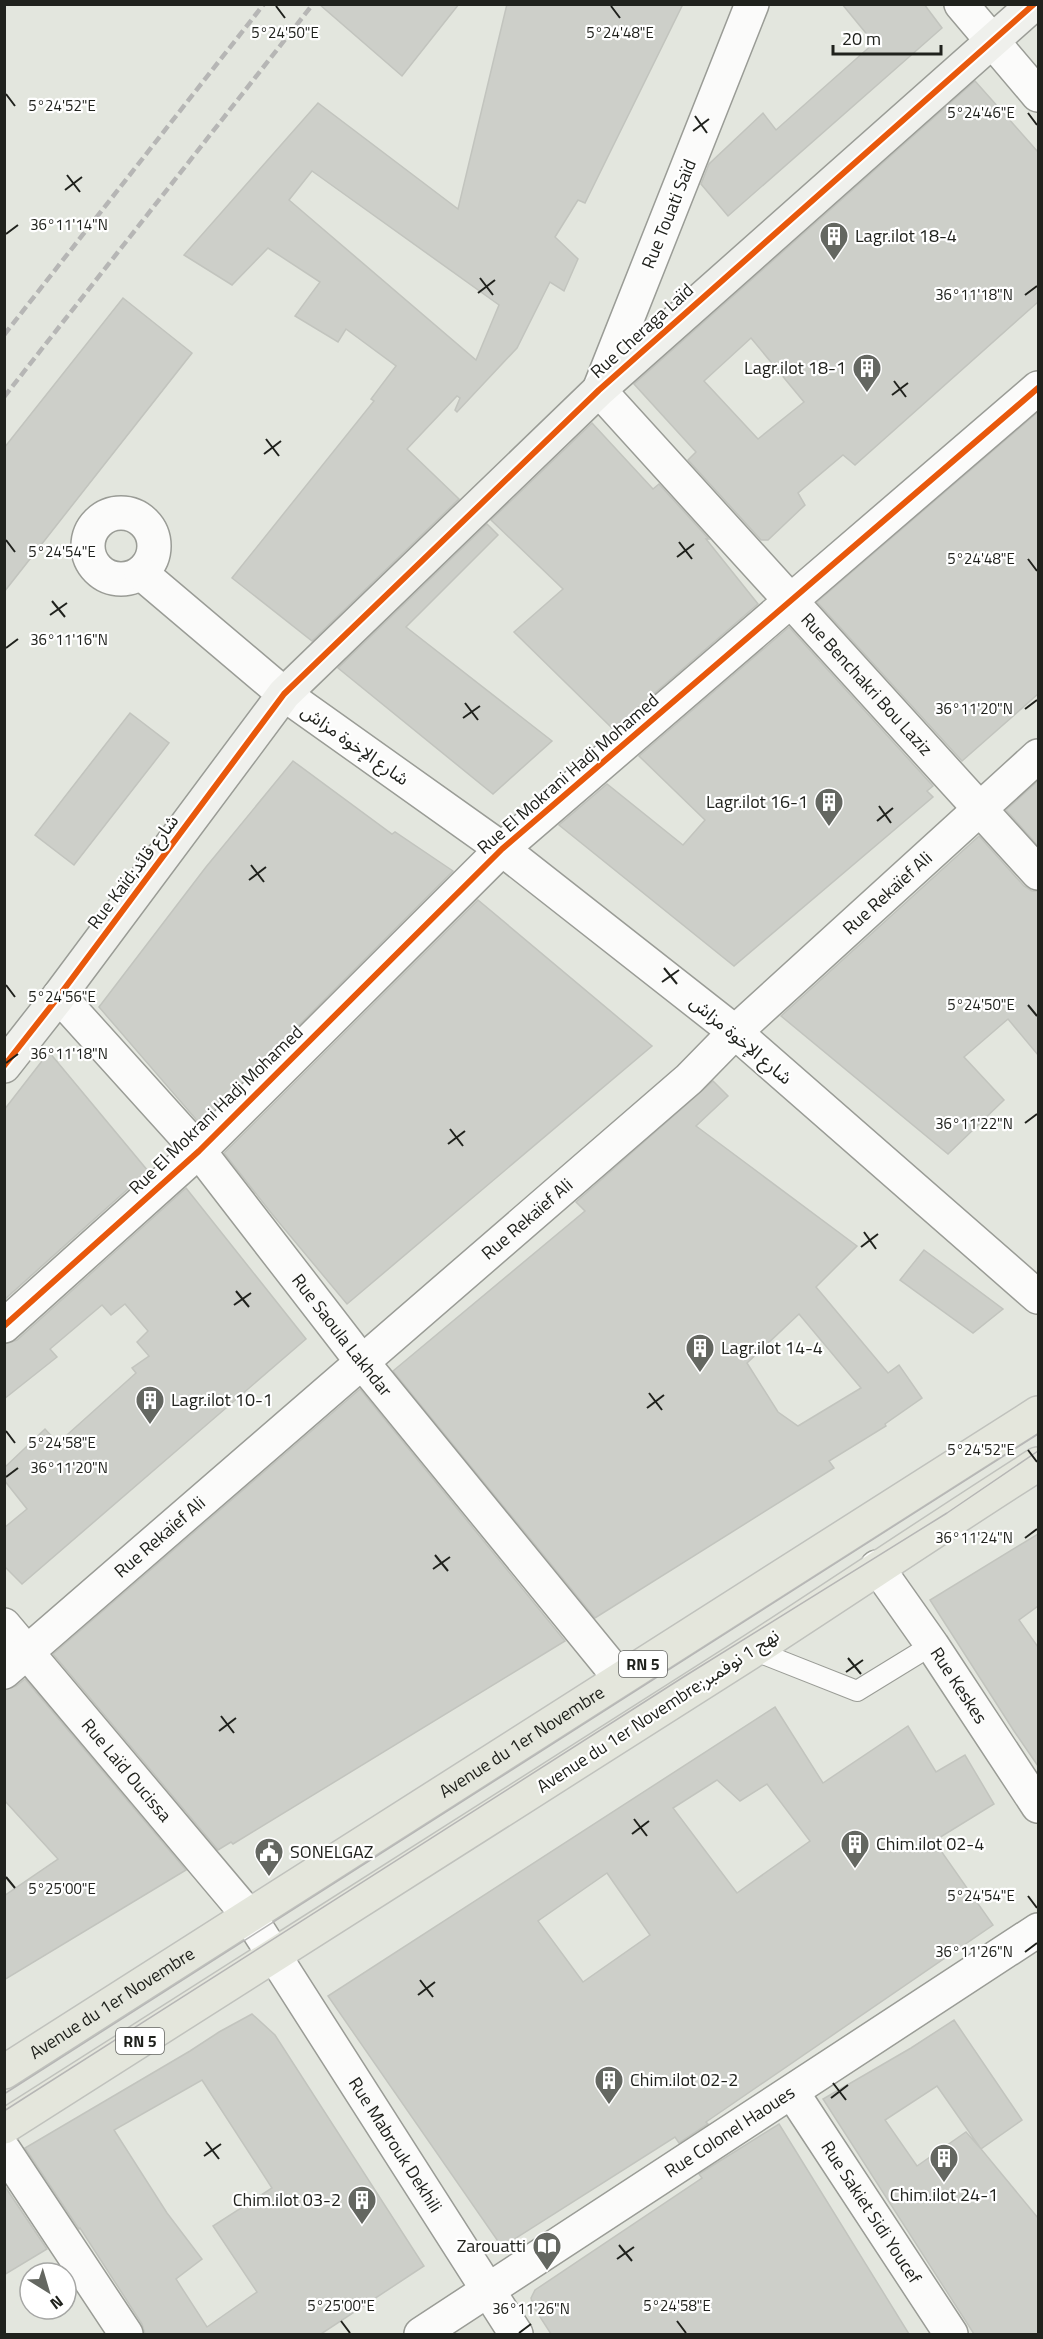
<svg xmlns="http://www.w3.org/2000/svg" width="1043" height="2339" font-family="'Titillium Web','Noto Sans Arabic',sans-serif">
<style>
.building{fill:#cdcfc9;stroke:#c2c4be;stroke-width:1.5;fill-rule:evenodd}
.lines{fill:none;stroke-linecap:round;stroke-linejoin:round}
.lane-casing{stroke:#9a9c96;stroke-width:22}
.street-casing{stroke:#9a9c96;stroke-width:36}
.secondary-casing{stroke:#9a9c96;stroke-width:36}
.primary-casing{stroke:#c0c2bd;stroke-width:36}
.lane{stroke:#fbfbfa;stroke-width:20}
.street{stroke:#fbfbfa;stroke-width:33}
.secondary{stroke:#eff0ec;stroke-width:33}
.primary{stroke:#e4e6dc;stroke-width:33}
.tram{stroke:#b6b6b5;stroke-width:1.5}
.rail{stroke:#b6b6b5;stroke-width:4.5;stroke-dasharray:9 4.5;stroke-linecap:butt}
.cycleway-casing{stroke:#fff;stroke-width:10}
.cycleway{stroke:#e8590c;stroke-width:6}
.ticks{fill:none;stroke:#20221d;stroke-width:2}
.labels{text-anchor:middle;stroke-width:4.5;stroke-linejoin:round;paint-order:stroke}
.shield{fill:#fff;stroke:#636461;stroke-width:1.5}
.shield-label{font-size:16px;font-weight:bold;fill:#20221d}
.street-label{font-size:18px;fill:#20221d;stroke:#fff}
.poi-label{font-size:18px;fill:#20221d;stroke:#fff;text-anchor:start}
.ticks-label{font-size:15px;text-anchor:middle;fill:#20221d;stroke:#fff;stroke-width:4.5;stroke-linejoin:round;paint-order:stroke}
</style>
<rect width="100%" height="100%" fill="#e3e6de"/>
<g class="building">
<polygon points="319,4 459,4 402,76"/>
<path d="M 507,4 L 683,4 L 585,203 L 578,200 L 555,237 L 578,259 L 564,291 L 550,282 L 517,348 L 457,412 L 455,410 L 460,398 L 457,396 L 407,449 L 459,499 L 312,641 L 232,578 L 374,401 L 371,399 L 396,366 L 346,329 L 338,342 L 295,316 L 320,282 L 268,248 L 232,285 L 184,255 L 318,103 L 458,209 ZM 312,171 L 499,305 L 476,360 L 289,200 Z"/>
<polygon points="842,4 924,4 942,28 728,216 701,184 709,164 763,113 776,130 874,43"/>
<path d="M 975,81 L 1038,152 L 1038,302 L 855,465 L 843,455 L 798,493 L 805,505 L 768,540 L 761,540 L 688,460 L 696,452 L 634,384 ZM 751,338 L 804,402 L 758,439 L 704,381 Z"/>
<polygon points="123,298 192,353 4,592 4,448"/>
<polygon points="1038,412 1038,694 962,761 817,602"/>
<polygon points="592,423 653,489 659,484 709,539 706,539 758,604 613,729 514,632 563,589 491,520"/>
<polygon points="487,524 498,535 406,627 552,741 493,794 338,668"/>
<polygon points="789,627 933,786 927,791 933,797 734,966 559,825 607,784 683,845 705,820 639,756"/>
<polygon points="130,713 169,743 74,865 35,835"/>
<polygon points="293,761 392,834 395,832 453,871 200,1124 99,1007 206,867"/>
<polygon points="1038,781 1038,846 1006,810"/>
<polygon points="979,836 1024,886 1032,891 1038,891 1038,1055 1008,1019 964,1057 1004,1100 948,1154 781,1016"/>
<polygon points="478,900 652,1046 347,1304 272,1214 224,1153"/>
<polygon points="49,1052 148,1171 4,1300 4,1110"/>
<path d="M 713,1081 L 728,1096 L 696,1126 L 857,1246 L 816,1287 L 888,1373 L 899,1365 L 922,1398 L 885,1424 L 886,1426 L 829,1461 L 834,1468 L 595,1618 L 393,1371 L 585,1211 L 576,1202 ZM 799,1314 L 861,1388 L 798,1426 L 778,1412 L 747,1363 Z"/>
<polygon points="186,1188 306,1339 22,1584 4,1566 4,1528 27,1509 4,1480 4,1468 45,1429 58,1443 136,1373 132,1368 149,1356 137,1342 148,1331 125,1304 111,1315 102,1305 50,1349 57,1357 4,1399 4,1344 17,1340"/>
<polygon points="924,1250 1003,1309 973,1333 900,1280"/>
<polygon points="360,1389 565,1641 233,1844 231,1842 218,1850 53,1654"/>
<polygon points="1038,1534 1038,1606 1019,1620 1038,1647 1038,1766 1014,1731 930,1600"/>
<polygon points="25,1679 186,1870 4,1980 4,1896 58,1859 4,1800 4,1690 16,1686"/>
<path d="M 775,1707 L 823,1783 L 908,1726 L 936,1772 L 965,1755 L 994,1804 L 934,1841 L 993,1925 L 706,2122 L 708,2124 L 679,2143 L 675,2137 L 502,2247 L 328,1996 ZM 717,1780 L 740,1801 L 767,1784 L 810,1841 L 737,1893 L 673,1808 ZM 607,1873 L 650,1935 L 583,1982 L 538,1921 Z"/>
<path d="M 252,2014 L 275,2035 L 424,2266 L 321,2334 L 145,2334 L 142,2324 L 80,2228 L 79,2229 L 25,2148 L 190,2051 L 219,2032 ZM 202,2080 L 272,2188 L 213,2226 L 257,2292 L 207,2327 L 176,2279 L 202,2259 L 167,2213 L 114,2130 Z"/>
<path d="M 954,2020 L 1022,2120 L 981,2149 L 1038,2218 L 1038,2334 L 974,2334 L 823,2099 L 911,2048 ZM 937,2086 L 981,2149 L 966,2132 L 917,2166 L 885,2120 Z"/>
<polygon points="779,2124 909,2334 551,2334 533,2306 531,2298 535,2290 702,2178 699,2174"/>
<polygon points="4,2185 47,2249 4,2275"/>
</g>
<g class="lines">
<g class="lane-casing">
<polyline id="lane" points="753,1650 857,1691 932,1645"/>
</g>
<g class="street-casing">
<g id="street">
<path id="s1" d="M 752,4 L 599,390 L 1038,873"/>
<polyline points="961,4 1038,95"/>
<circle cx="121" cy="546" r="33"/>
<polyline points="141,573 284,694 502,849 735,1032 1038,1297"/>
<path id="s2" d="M 59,996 L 199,1151 L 362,1362 L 620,1678"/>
<polyline points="4,1326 199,1151 502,849 1038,388"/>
<path id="s3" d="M 877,1567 L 932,1645 L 1038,1806"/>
<path id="s4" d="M 4,1625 L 249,1916 L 516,2334"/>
<path id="s5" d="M 4,1672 L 689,1079 L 735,1032 L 1038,756"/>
<path id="s6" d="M 792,2092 L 951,2334"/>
<polyline points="4,2150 126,2334"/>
<path id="s7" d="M 421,2334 L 1038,1930"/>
</g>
</g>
<g class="secondary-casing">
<polyline id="secondary" points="4,1066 59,996 284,694 599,390 1034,4"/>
</g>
<g class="primary-casing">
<g id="primary">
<path id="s8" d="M 4,2072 L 1038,1413"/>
<path d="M 4,2127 C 254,1970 502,1812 749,1653 C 846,1590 941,1526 1038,1464"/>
</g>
</g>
<use href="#lane" class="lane"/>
<use href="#street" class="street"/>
<use href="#secondary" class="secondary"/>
<use href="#primary" class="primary"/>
<g class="tram">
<polyline points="4,2094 1038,1434"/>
<polyline points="4,2111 685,1676 947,1513 1038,1451"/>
</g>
<g class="rail">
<polyline points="4,335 264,4"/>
<polyline points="4,397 313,4"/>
</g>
<g class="cycleway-casing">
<g id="cycleway">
<polyline points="4,1066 59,996 284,694 599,390 1034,4"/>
<polyline points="4,1326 199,1151 502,849 1038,388"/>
</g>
</g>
<use href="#cycleway" class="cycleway"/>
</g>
<path class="ticks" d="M 276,6 L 285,18M 611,6 L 620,18M 6,94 L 15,106M 1028,113 L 1037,125M 695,116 L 707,133M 693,131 L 709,119M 67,175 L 80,192M 65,190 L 82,177M 6,234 L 18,225M 480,278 L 493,295M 478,293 L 495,280M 1025,295 L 1037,286M 894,381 L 906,397M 892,395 L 908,383M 266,439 L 279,456M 264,454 L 281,441M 6,540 L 15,552M 679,542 L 692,559M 677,557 L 694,544M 1028,559 L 1037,571M 52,601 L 65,617M 50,615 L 67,603M 6,648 L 18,639M 465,703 L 478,720M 1025,709 L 1037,700M 463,718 L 480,706M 879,806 L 891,823M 877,821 L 893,808M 251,865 L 264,882M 249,880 L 266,867M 664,968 L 677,984M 662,982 L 679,970M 6,985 L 15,997M 1028,1005 L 1037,1016M 6,1063 L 18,1054M 1025,1123 L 1037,1114M 450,1129 L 463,1146M 448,1144 L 465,1131M 864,1232 L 876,1249M 861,1247 L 878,1234M 236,1291 L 249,1307M 234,1305 L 251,1293M 649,1393 L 662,1410M 647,1408 L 664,1395M 6,1431 L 15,1443M 1028,1450 L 1037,1462M 6,1477 L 18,1468M 1025,1538 L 1037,1529M 435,1555 L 448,1571M 433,1569 L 450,1557M 848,1658 L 861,1674M 846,1672 L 863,1660M 221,1716 L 234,1733M 219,1731 L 236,1718M 634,1819 L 647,1836M 632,1834 L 649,1821M 6,1877 L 15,1888M 1028,1896 L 1037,1908M 1025,1952 L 1037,1943M 420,1980 L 433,1997M 418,1995 L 435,1982M 833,2083 L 846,2100M 831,2098 L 848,2085M 206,2142 L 219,2159M 204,2156 L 221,2144M 619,2245 L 632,2261M 617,2259 L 634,2247M 341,2321 L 350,2333M 677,2321 L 686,2333M 519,2333 L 531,2324"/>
<defs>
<g id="building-pin" transform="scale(1.5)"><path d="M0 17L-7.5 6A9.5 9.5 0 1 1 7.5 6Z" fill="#646761" stroke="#fff"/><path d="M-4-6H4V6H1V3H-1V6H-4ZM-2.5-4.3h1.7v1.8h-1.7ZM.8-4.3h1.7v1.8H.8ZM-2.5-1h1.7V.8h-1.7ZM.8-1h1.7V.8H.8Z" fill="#fff"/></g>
<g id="civic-pin" transform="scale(1.5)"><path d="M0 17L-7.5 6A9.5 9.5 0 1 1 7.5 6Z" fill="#646761" stroke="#fff"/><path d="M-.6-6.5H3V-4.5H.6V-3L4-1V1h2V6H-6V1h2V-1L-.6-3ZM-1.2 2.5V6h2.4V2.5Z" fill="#fff"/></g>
<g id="library-pin" transform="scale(1.5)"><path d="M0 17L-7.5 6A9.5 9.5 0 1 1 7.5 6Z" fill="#646761" stroke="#fff"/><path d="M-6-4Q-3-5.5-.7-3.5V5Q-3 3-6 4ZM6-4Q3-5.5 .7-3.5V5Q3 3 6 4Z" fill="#fff"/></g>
</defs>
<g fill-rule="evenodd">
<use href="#building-pin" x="834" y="236"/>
<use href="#building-pin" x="867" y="368"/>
<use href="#building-pin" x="829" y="802"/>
<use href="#building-pin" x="700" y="1348"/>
<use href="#building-pin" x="150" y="1400"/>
<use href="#building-pin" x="855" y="1844"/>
<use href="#civic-pin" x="269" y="1852"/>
<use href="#building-pin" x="609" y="2080"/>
<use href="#building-pin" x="944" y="2158"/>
<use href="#building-pin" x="362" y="2200"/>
<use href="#library-pin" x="547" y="2246"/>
</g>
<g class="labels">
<g class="shield">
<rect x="619" y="1651" width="48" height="26" rx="4.5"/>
<rect x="116" y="2028" width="48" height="26" rx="4.5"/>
</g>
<g class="shield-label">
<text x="643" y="1670">RN 5</text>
<text x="140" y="2047">RN 5</text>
</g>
<g class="street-label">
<text transform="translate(669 214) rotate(-68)" y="6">Rue Touati Saïd</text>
<text transform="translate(642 331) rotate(-42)" y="6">Rue Cheraga Laïd</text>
<text dy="6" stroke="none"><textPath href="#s1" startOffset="813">Rue Benchakri Bou Laziz</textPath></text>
<text transform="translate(355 745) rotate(35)" y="6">شارع الإخوة مزاش</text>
<text transform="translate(568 774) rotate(-41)" y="6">Rue El Mokrani Hadj Mohamed</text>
<text transform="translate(133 872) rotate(-53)" y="6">Rue Kaïd;شارع قائد</text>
<text dy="6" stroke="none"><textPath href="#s5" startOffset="1178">Rue Rekaïef Ali</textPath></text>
<text transform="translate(741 1040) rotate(40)" y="6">شارع الإخوة مزاش</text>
<text transform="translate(216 1110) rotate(-44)" y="6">Rue El Mokrani Hadj Mohamed</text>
<text dy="6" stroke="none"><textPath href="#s5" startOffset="692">Rue Rekaïef Ali</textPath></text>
<text dy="6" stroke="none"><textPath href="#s2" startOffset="442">Rue Saoula Lakhdar</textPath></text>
<text dy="6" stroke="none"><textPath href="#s5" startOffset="206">Rue Rekaïef Ali</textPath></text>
<text dy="6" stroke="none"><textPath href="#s3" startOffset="144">Rue Keskes</textPath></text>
<text transform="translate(658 1711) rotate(-33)" y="6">Avenue du 1er Novembre;نهج 1 نوفمبر</text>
<text dy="6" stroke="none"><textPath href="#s8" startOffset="614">Avenue du 1er Novembre</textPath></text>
<text dy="6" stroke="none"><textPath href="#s4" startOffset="190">Rue Laïd Oucissa</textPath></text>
<text dy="6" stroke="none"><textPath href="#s8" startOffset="128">Avenue du 1er Novembre</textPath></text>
<text dy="6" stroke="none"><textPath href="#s7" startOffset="369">Rue Colonel Haoues</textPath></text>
<text dy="6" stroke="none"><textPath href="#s4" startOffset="652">Rue Mabrouk Dekhili</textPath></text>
<text dy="6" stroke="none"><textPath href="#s6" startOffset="144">Rue Sakiet Sidi Youcef</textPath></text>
</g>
<g class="poi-label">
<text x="855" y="242">Lagr.ilot 18-4</text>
<text x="846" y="374" text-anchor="end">Lagr.ilot 18-1</text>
<text x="808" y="808" text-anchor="end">Lagr.ilot 16-1</text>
<text x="721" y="1354">Lagr.ilot 14-4</text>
<text x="171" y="1406">Lagr.ilot 10-1</text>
<text x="876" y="1850">Chim.ilot 02-4</text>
<text x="290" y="1858">SONELGAZ</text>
<text x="630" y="2086">Chim.ilot 02-2</text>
<text x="944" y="2201" text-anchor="middle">Chim.ilot 24-1</text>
<text x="341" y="2206" text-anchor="end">Chim.ilot 03-2</text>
<text x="526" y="2252" text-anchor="end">Zarouatti</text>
</g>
</g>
<g class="ticks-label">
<text x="285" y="38">5°24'50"E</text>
<text x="620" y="38">5°24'48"E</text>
<text x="62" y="111">5°24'52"E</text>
<text x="981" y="118">5°24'46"E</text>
<text x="69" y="230">36°11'14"N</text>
<text x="974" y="300">36°11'18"N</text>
<text x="62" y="557">5°24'54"E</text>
<text x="981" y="564">5°24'48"E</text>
<text x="69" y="645">36°11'16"N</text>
<text x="974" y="714">36°11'20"N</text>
<text x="62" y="1002">5°24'56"E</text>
<text x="981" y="1010">5°24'50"E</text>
<text x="69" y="1059">36°11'18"N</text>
<text x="974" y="1129">36°11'22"N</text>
<text x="62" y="1448">5°24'58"E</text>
<text x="981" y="1455">5°24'52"E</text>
<text x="69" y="1473">36°11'20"N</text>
<text x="974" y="1543">36°11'24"N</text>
<text x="62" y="1894">5°25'00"E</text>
<text x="981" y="1901">5°24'54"E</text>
<text x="974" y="1957">36°11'26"N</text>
<text x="341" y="2311">5°25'00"E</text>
<text x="677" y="2311">5°24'58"E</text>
<text x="531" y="2314">36°11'26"N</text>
</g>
<rect width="1043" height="2339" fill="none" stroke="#20221d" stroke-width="12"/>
<g transform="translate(48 2291) rotate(143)"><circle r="28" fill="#ffffff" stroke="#a6a7a5" stroke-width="1.5"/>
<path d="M0-4.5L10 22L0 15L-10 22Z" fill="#646761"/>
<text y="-9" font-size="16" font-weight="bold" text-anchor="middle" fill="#20221d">N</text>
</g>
<path d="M833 45v9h108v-9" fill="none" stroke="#20221d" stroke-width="3"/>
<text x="842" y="45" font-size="18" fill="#20221d" stroke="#ffffff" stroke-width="4.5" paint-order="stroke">20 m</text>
</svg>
